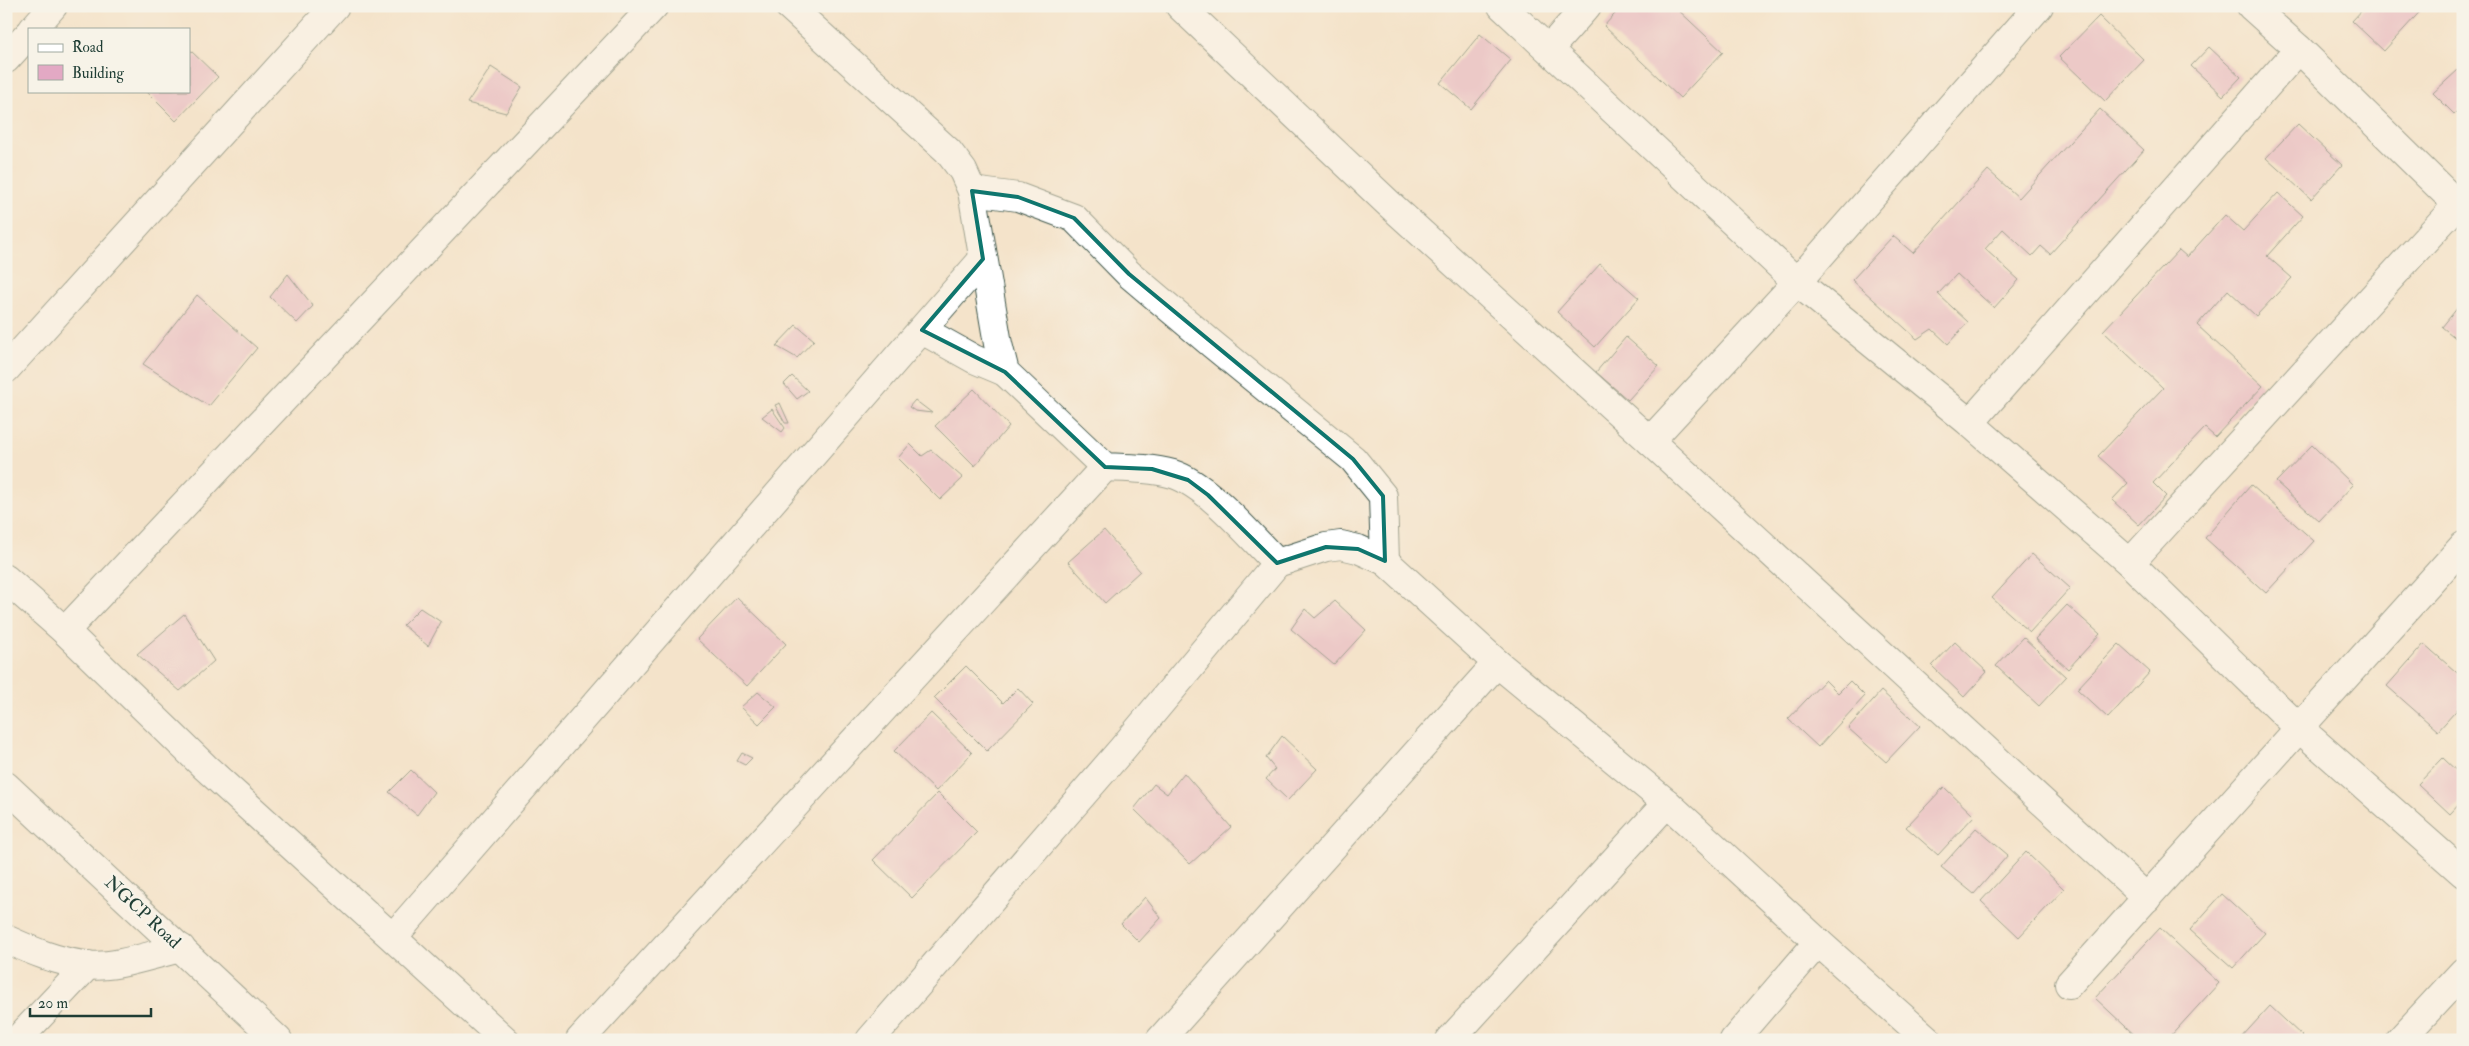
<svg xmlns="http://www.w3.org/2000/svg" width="2469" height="1046" font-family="'IM FELL Double Pica',serif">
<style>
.building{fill:#e3a9c4}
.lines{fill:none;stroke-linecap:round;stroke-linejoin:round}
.street-casing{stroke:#3f564a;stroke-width:30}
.secondary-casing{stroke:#3f564a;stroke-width:30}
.street{stroke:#fff;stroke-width:28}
.secondary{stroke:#fff;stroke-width:28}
.marked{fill:none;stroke:#0f766e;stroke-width:4;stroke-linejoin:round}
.labels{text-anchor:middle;stroke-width:5;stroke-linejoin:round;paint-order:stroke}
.street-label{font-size:18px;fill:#1f3d34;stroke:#f7f3e8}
</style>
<rect width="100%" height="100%" fill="#f7f3e8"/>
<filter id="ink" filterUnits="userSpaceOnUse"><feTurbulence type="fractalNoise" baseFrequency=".02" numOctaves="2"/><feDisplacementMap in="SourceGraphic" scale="10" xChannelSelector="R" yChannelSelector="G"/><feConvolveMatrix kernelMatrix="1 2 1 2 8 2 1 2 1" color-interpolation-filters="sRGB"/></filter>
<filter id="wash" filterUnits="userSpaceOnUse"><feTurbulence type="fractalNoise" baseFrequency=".0096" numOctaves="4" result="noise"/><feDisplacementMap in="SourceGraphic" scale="20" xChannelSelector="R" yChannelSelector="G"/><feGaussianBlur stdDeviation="1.12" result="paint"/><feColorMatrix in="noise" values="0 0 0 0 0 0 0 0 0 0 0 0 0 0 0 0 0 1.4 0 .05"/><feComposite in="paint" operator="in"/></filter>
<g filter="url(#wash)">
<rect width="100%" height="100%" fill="#f4e3ca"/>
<g id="blocks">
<g class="building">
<polygon points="1622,6 1674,6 1723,52 1680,98 1604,26"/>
<polygon points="2366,6 2425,6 2384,51 2352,21"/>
<polygon points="2099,16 2144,60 2105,101 2059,57"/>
<polygon points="1480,34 1511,60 1471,109 1440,83"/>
<polygon points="2209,47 2241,77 2223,96 2191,66"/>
<polygon points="189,49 218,77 176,121 146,91 189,91"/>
<polygon points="491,67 522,87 506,113 467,103"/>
<polygon points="2459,69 2463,73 2463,105 2454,114 2433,93"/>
<polygon points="2100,109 2144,150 2050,254 2041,246 2032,256 2003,229 1985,249 2019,280 1994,308 1957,274 1938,294 1968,322 1948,344 1932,329 1917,339 1852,280 1893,236 1913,253 1988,170 2019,198"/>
<polygon points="2298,124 2342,165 2311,199 2266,158"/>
<polygon points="2278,193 2303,216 2267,256 2292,278 2256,316 2228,290 2197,325 2263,386 2215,437 2205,428 2153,483 2166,496 2139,525 2112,500 2128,483 2098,456 2163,388 2103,331 2179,250 2187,257 2225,215 2243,231"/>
<polygon points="1600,264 1639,298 1595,347 1557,312"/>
<polygon points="288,274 313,306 297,323 270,297"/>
<polygon points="197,295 257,348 209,406 143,364"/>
<polygon points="2463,301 2463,344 2442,327"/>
<polygon points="796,325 814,340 797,358 776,346"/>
<polygon points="1626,337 1659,366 1628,400 1596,372"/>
<polygon points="792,376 808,391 797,399 784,384"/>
<polygon points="974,389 1009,426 975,466 935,426"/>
<polygon points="915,400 932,413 915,411 909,407"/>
<polygon points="780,403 789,423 785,423 775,405"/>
<polygon points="772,409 785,428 782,432 762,417"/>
<polygon points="910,444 922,456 931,450 963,478 940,500 898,458"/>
<polygon points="2312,445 2353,485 2319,521 2276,482"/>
<polygon points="2251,485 2314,541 2266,593 2205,538"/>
<polygon points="1104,530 1140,571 1105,603 1068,562"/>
<polygon points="2032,554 2070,588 2030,632 1992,598"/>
<polygon points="737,597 786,644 747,686 697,639"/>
<polygon points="1335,601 1366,630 1334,665 1291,629 1305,609 1315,618"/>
<polygon points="2067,605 2100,634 2068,669 2035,639"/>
<polygon points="420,608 441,622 428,646 403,625"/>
<polygon points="184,614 214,661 180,691 137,654"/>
<polygon points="2023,637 2066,677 2039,706 1996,666"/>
<polygon points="1955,642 1987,672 1964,697 1932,666"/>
<polygon points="2119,644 2150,672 2108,718 2077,689"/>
<polygon points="2424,644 2463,678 2463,703 2438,731 2387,686"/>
<polygon points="966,666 1003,703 1018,688 1033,704 987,751 934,698"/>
<polygon points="1825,680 1838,693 1850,681 1865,696 1818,747 1788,719"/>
<polygon points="1881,691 1920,726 1886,762 1848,728"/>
<polygon points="758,692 776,707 759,724 741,707"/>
<polygon points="931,713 972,753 936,791 894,751"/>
<polygon points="1282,736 1317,769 1288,800 1266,779 1275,769 1266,758"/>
<polygon points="742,753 752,758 745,765 737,761"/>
<polygon points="2443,758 2463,777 2463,800 2450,814 2418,784"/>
<polygon points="411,770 434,792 417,815 389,792"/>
<polygon points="1184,773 1231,827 1190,864 1134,809 1154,784 1167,794"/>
<polygon points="1944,787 1974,816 1938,855 1906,827"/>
<polygon points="938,793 977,832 912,898 873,860"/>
<polygon points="1976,828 2008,855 1974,894 1941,867"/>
<polygon points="2026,852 2064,889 2019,937 1981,901"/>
<polygon points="2222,894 2265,933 2233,968 2190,930"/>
<polygon points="1145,897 1161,918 1139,942 1121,924"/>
<polygon points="2160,928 2219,983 2167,1040 2140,1040 2095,998"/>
<polygon points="2270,1006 2303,1037 2300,1040 2239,1040"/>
</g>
</g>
</g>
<g filter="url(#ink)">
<use href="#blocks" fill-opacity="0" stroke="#3f564a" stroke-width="1"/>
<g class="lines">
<g class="street-casing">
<g id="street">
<path d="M 789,6 L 948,151 L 963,171 L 972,191 L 998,344 L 1005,372 L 1105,467 C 1128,468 1151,468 1173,474 C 1208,485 1251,537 1277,563"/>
<polyline points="1180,6 1387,202 1650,441 2147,898"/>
<polyline points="1502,6 1797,282 1970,423 2130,563 2299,728 2463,873"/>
<polyline points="2251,6 2299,49 2463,210"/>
<polyline points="33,29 53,6"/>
<polyline points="1549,49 1587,6"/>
<polyline points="6,59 29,34"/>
<polyline points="972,191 1018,197 1074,218 1129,274 1212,344 1353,459 1383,496 1385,561"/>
<polyline points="922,330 974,359 1005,372"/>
<polyline points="6,369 335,6"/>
<polyline points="1970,423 2299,49"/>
<polyline points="1650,441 1797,282 2039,6"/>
<polyline points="2130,563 2457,205"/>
<polyline points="6,579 65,631 205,767 505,1040"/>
<polyline points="65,631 654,6"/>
<polyline points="393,937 983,259"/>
<path d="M 6,939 C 32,951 58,962 86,965 C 114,969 153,954 181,948"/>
<polyline points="2069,984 2463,546"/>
<polyline points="17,1040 88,965"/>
<polyline points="580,1040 1105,467"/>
<polyline points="870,1040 1123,748 1277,563 1326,547 1341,545 1358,549 1385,561 1497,663"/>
<polyline points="1160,1040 1497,663 1667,803 1818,942 1928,1040"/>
<polyline points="1450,1040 1667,803"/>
<polyline points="1734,1040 1818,942"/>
</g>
</g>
<g class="secondary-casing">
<g id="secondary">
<polyline points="6,786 278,1040"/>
<polyline points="2400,1040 2463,972"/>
</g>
</g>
<use href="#street" class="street"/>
<use href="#secondary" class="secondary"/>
</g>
</g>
<path d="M0 0H2469V1046H0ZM 972,191 L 1018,197 L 1074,218 L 1129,274 L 1353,459 L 1383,496 L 1385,561 L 1358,549 L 1326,547 L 1277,563 L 1208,495 L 1188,480 L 1152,469 L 1105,467 L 1005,372 L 922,330 L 983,259 Z" fill="#f4e3ca" fill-opacity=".55" fill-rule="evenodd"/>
<path class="marked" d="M 972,191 L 1018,197 L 1074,218 L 1129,274 L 1353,459 L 1383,496 L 1385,561 L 1358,549 L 1326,547 L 1277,563 L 1208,495 L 1188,480 L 1152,469 L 1105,467 L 1005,372 L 922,330 L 983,259 Z"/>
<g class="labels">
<g class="street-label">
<text transform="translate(143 912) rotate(43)" y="6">NGCP Road</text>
</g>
</g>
<rect width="2469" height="1046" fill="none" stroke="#f7f3e8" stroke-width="25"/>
<rect x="28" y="28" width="162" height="65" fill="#f7f3e8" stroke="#a1aaa0"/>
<rect x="38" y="44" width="25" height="8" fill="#ffffff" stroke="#a1aaa0"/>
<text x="72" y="52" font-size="15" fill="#1f3d34">Road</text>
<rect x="38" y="65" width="25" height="15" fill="#e3a9c4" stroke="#a1aaa0"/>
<text x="72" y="78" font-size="15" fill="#1f3d34">Building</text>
<path d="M30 1008v8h121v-8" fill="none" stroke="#1f3d34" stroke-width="2.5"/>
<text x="38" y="1008" font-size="15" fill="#1f3d34" stroke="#f7f3e8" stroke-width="4" paint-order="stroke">20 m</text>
</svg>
